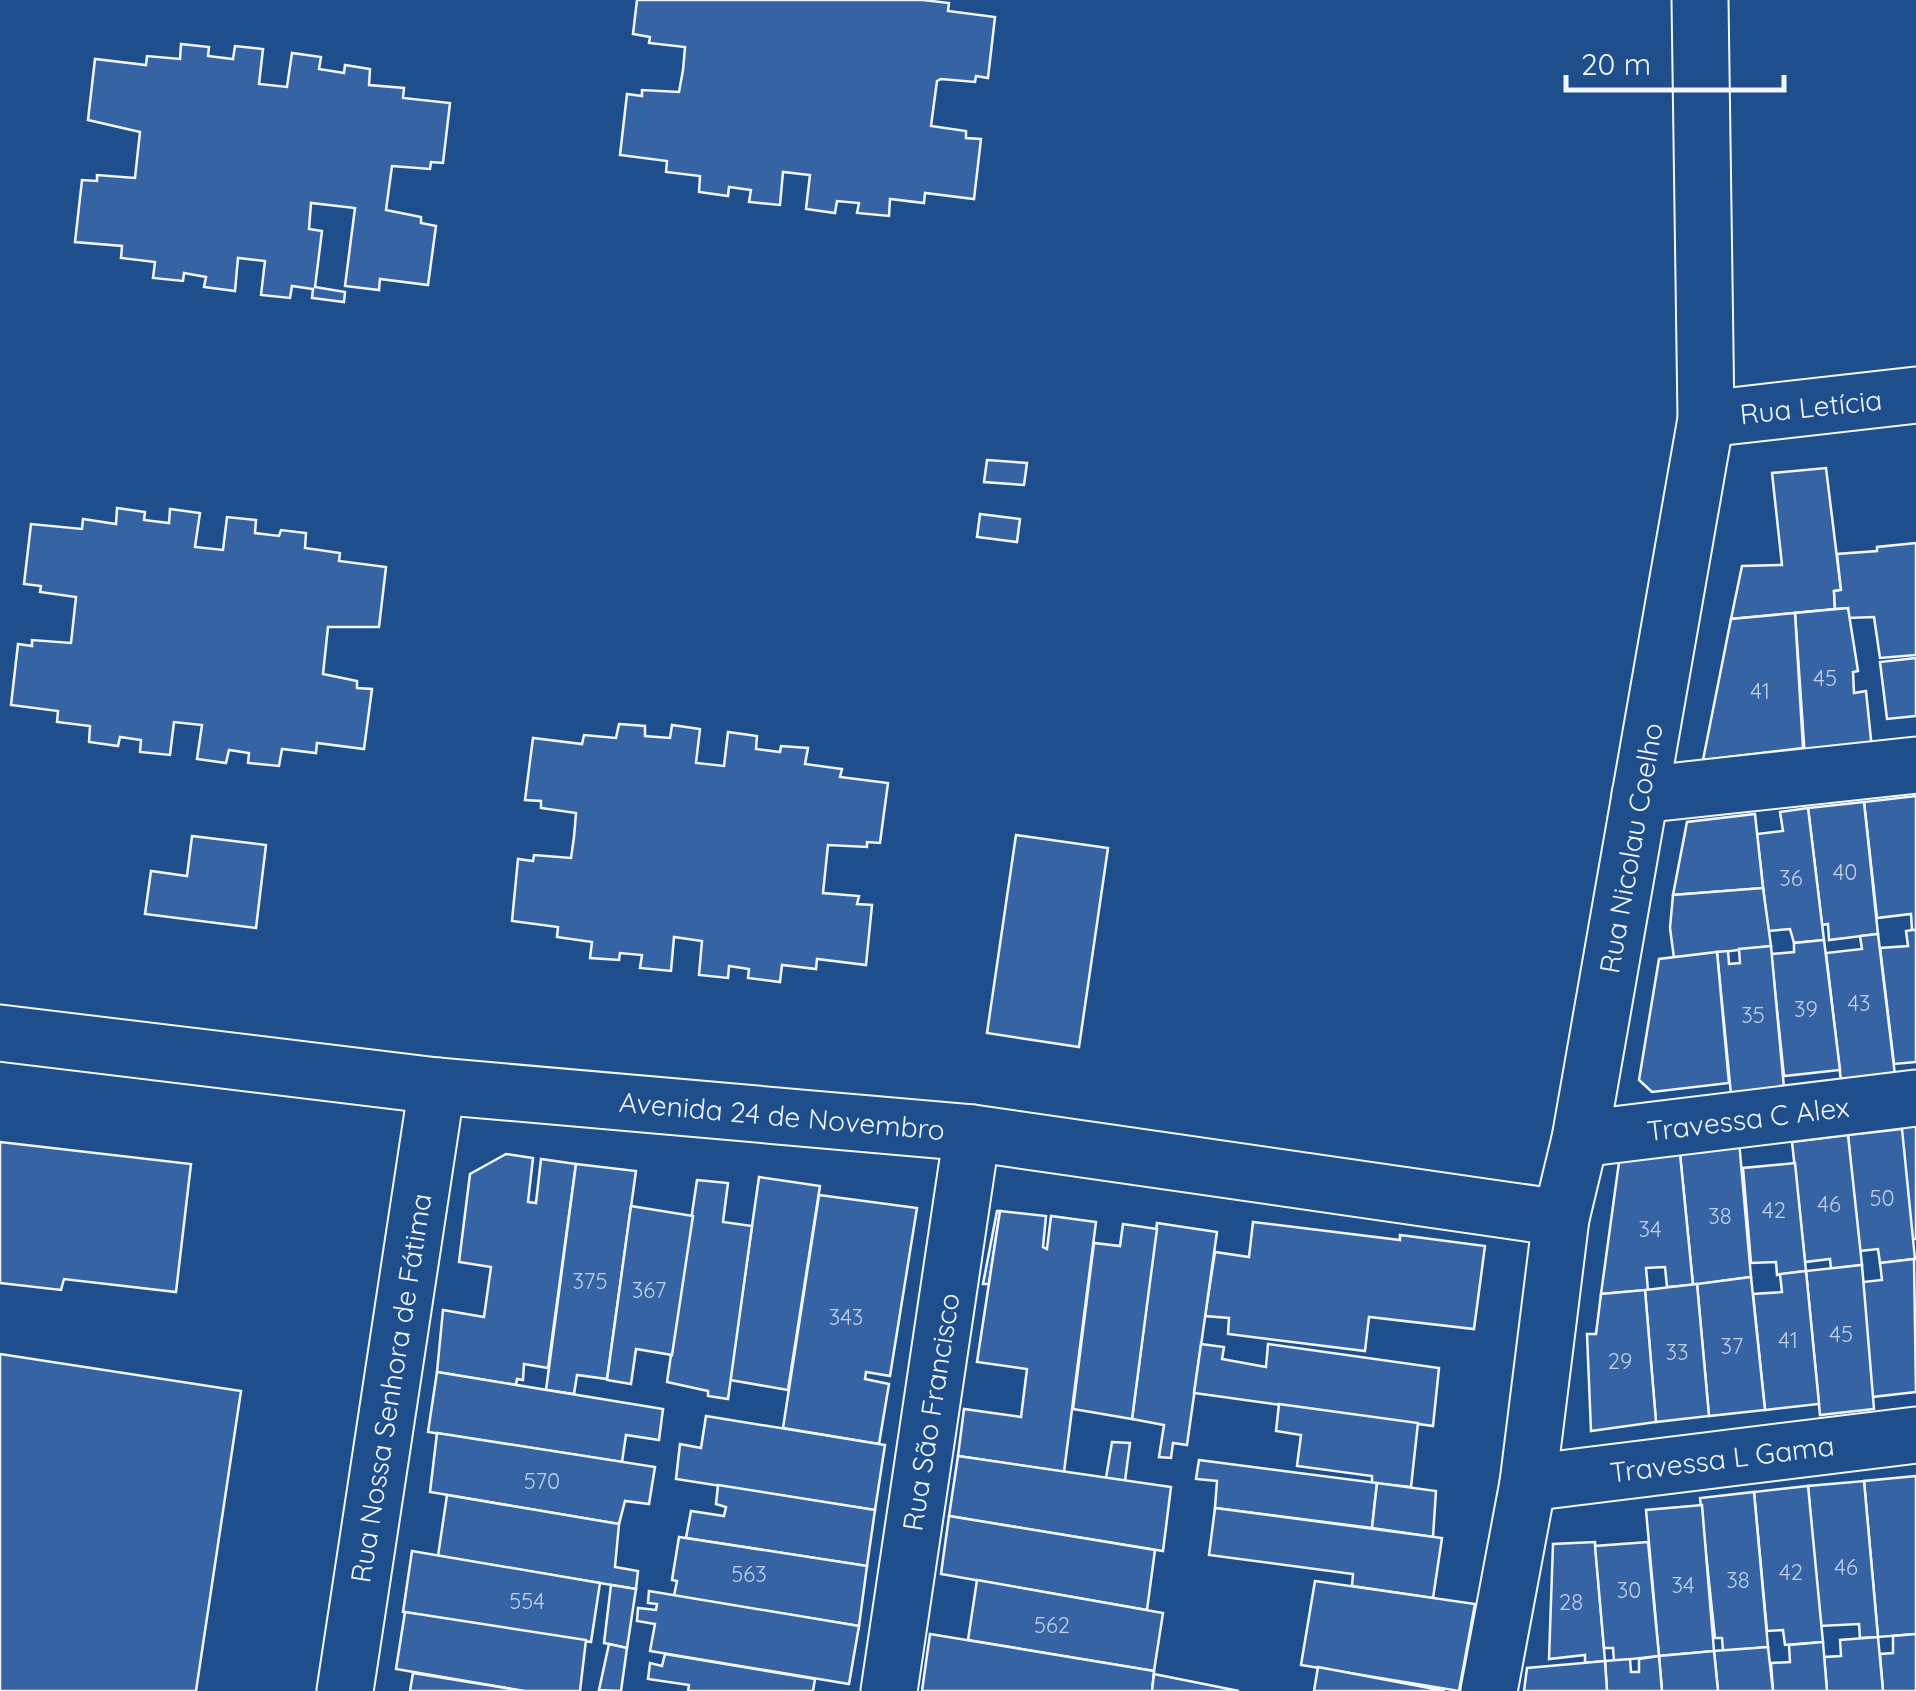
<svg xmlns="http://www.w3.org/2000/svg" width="1916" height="1691" font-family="Quicksand,sans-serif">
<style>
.building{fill:#3563a3;stroke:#f2f6ff;stroke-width:2.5}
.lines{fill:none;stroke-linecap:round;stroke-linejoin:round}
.street-casing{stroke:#f2f6ff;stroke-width:59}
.street{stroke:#1f4e8c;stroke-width:55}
.labels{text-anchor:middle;stroke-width:8;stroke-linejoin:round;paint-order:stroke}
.number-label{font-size:22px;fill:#c3d1e8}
.street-label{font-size:28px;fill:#f2f6ff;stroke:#1f4e8c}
</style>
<rect width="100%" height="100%" fill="#1f4e8c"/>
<g class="building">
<polygon points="637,0 923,0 949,3 948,11 995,17 988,78 976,76 975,82 941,79 937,81 931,126 966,131 966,138 981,139 974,199 925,193 924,203 890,199 889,216 857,213 859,203 837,201 835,213 806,209 810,175 783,172 780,205 749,202 751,190 729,187 728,196 699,192 700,176 666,172 667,161 620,155 627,94 642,96 642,90 679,92 683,70 685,47 649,43 650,37 633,34"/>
<polygon points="181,44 209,47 208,56 233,59 235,46 263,49 259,84 287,87 292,53 321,57 319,69 344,73 345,65 370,69 369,85 404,88 403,98 450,103 443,163 431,162 430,169 392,166 386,210 421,217 421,223 436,226 428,285 380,279 379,290 345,286 355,208 311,203 309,229 322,231 315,287 345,292 344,302 312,298 313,289 292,286 290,298 261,295 265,261 238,258 235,291 204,287 206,277 184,273 183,281 153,278 155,262 121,258 122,246 75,242 82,180 97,181 97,175 135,178 140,132 88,120 95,59 146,65 147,56 180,59"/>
<polygon points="987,460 1027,463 1024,485 984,482"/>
<polygon points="1826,468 1841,590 1834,591 1835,609 1731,619 1742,566 1782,565 1772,473"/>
<polygon points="117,508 145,512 144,520 169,523 170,509 200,513 195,547 223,550 227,517 256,520 255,533 279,536 281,530 306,533 305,548 340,553 339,561 386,567 379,627 328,627 323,674 357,681 357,688 372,689 364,749 317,743 316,753 282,749 279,766 248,763 249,753 229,750 226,763 197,759 202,725 174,722 170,755 140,752 141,740 120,737 118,746 89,742 90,726 57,722 58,711 11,705 18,644 32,646 32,640 71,643 76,597 40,592 41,586 24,584 31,524 82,529 83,519 116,524"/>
<polygon points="980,514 1020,519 1017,542 977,537"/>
<polygon points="1916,543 1916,655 1880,658 1874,617 1848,618 1848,608 1835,609 1834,591 1841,590 1837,554 1877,551 1877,547"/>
<polygon points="1848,608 1858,671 1853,672 1854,693 1866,691 1872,749 1805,758 1795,613"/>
<polygon points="1795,613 1803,748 1703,760 1731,619"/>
<polygon points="1916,658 1916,716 1887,719 1880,662"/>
<polygon points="619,724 645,726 645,736 670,738 672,725 700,729 696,763 724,766 728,732 757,736 756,749 780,752 781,746 808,748 805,764 842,769 840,777 888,783 880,843 867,842 867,847 828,845 823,893 859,896 857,904 872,905 866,965 817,959 816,969 782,965 780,982 748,978 749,969 729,966 728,978 699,975 702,941 674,937 671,971 640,968 642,955 620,953 619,960 590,958 592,942 557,937 558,927 512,921 518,859 533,861 534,855 571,858 574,837 576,813 541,808 541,801 525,800 533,738 582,744 584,735 616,738"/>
<polygon points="1916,796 1916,930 1912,930 1911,914 1877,918 1864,802"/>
<polygon points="1864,802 1878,934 1829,940 1828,924 1822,925 1808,808"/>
<polygon points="1808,808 1824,940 1794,943 1790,929 1768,931 1757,834 1783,831 1780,812"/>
<polygon points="1755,814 1763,888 1673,895 1687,822"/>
<polygon points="1016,835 1108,848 1079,1047 987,1033"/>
<polygon points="192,836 266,845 256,928 145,914 151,871 187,876"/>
<polygon points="1763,888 1771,946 1674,958 1670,928 1673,895"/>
<polygon points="1912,930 1916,930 1916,1062 1894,1064 1880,948 1908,946 1906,931"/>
<polygon points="1878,934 1895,1075 1841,1081 1826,953 1862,949 1860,936"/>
<polygon points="1824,940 1840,1070 1784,1076 1771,954 1794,952 1794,943"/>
<polygon points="1771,946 1784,1088 1731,1094 1717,952 1728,951 1729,964 1740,963 1739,949"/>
<polygon points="1717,952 1729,1083 1652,1092 1639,1080 1659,959"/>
<polygon points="1916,1121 1916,1239 1912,1239 1900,1123"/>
<polygon points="1902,1129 1915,1259 1880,1263 1878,1249 1859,1251 1848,1135"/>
<polygon points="1848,1135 1862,1265 1831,1269 1830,1259 1805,1262 1792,1142"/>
<polygon points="1739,1141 1751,1277 1693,1285 1680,1154"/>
<polygon points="0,1142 191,1164 176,1292 64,1279 61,1290 0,1283"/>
<polygon points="506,1154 533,1158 528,1202 536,1203 541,1159 576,1164 548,1368 524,1364 523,1380 517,1379 516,1385 437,1372 443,1310 484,1317 491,1267 459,1262 470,1174"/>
<polygon points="1680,1154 1693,1285 1667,1287 1665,1267 1646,1268 1648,1290 1601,1294 1619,1162"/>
<polygon points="1795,1163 1806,1271 1777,1275 1776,1262 1751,1263 1743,1168"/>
<polygon points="576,1164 636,1171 607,1379 577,1375 574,1394 546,1390"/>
<polygon points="759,1177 820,1186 788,1390 730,1380"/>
<polygon points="697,1180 728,1183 723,1222 752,1226 728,1399 708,1396 708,1391 667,1382"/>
<polygon points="819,1195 917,1208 890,1376 866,1372 865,1379 889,1384 879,1444 783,1428"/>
<polygon points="631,1206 693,1216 672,1355 636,1349 631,1384 607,1380"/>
<polygon points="997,1211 1000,1211 989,1284 983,1284"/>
<polygon points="1000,1211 1046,1216 1043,1247 1047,1249 1051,1216 1096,1222 1064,1472 958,1456 964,1409 1021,1417 1027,1369 977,1362"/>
<polygon points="1253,1222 1400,1240 1400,1235 1485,1246 1474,1329 1369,1317 1365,1351 1228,1334 1229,1318 1205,1316 1215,1252 1249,1257"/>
<polygon points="1157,1223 1217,1232 1187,1445 1173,1443 1171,1458 1159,1457 1164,1425 1132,1419"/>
<polygon points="1123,1224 1157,1229 1132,1419 1073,1409 1094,1243 1120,1246"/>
<polygon points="1914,1259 1916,1392 1872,1397 1863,1282 1882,1280 1880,1263"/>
<polygon points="1862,1265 1874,1409 1820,1415 1806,1271"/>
<polygon points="1806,1271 1819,1404 1765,1410 1753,1294 1782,1292 1780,1274"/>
<polygon points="1751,1277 1765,1410 1709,1416 1697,1284"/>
<polygon points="1697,1284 1709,1416 1656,1422 1645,1290"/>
<polygon points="1645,1290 1656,1422 1591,1431 1587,1334 1596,1334 1601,1294"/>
<polygon points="1201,1344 1224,1347 1222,1359 1266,1367 1268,1344 1439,1368 1433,1426 1194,1393"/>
<polygon points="0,1354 241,1391 196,1691 0,1691"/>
<polygon points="437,1372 663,1409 659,1440 626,1435 622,1462 428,1432"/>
<polygon points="1279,1404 1418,1423 1411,1487 1372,1483 1372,1476 1297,1466 1301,1435 1276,1431"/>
<polygon points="706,1416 885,1445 875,1510 676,1479 680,1444 701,1448"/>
<polygon points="437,1433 655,1467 649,1504 625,1501 619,1524 430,1492"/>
<polygon points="1112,1442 1130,1443 1125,1481 1106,1478"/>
<polygon points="958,1456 1171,1487 1163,1551 949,1516"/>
<polygon points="1199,1460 1377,1483 1372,1528 1215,1508 1217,1481 1196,1479"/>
<polygon points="1916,1476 1916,1634 1878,1637 1864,1481"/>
<polygon points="1864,1481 1878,1637 1860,1638 1859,1624 1820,1626 1808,1486"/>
<polygon points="1377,1483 1436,1491 1433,1537 1372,1528"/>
<polygon points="718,1485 875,1510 867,1566 686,1538 691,1511 724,1516 726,1507 716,1504"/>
<polygon points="1808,1486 1823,1642 1785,1645 1783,1630 1767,1631 1754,1492"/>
<polygon points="1754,1492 1768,1647 1723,1651 1722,1638 1715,1638 1700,1498"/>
<polygon points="447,1495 619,1524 615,1567 638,1571 636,1589 438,1556"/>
<polygon points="1702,1505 1714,1651 1659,1656 1646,1510"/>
<polygon points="1215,1508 1442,1538 1433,1598 1352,1586 1353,1574 1209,1555"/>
<polygon points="949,1516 1155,1550 1147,1610 941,1574"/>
<polygon points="679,1537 867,1566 859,1626 674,1596 677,1581 672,1580"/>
<polygon points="1595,1542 1605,1661 1585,1663 1585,1655 1549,1659 1553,1544"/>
<polygon points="1648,1542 1659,1656 1614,1661 1613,1648 1604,1648 1595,1546"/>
<polygon points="412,1551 600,1583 591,1642 403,1612"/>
<polygon points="977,1580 1163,1613 1154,1671 968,1640"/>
<polygon points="1315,1581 1475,1604 1459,1691 1301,1665"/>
<polygon points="611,1585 636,1589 627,1648 604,1643"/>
<polygon points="649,1591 859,1626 849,1684 650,1651 655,1624 637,1621 638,1608 656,1610 657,1604 648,1603"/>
<polygon points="405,1612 586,1640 580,1691 524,1691 396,1669"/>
<polygon points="930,1634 1154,1671 1152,1691 922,1691"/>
<polygon points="1916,1634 1916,1691 1883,1691 1880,1654 1893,1653 1893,1636"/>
<polygon points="1878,1637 1883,1691 1827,1691 1824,1657 1841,1656 1840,1640"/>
<polygon points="1823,1642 1827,1691 1773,1691 1771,1663 1790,1662 1789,1645"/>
<polygon points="609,1644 627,1648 621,1691 599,1690"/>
<polygon points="1768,1647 1773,1691 1718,1691 1714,1651"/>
<polygon points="1714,1651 1718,1691 1662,1691 1659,1656"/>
<polygon points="665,1654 815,1679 813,1691 688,1691 689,1685 648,1679 650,1663 662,1666"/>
<polygon points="1659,1656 1662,1691 1607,1691 1605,1661 1630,1659 1631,1672 1639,1672 1639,1659"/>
<polygon points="1605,1661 1607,1691 1524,1691 1527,1668"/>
<polygon points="1318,1667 1445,1691 1314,1691"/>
<polygon points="413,1673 511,1689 524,1691 410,1691"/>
<polygon points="1154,1674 1239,1691 1152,1691"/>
</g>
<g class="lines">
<g class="street-casing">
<g id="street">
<polyline points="1706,419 1916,395"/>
<polyline points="1640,795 1916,765"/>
<polyline points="0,1033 437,1086 972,1133 1561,1218"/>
<polyline points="1580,1139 1916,1098"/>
<polyline points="1528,1483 1916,1435"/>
<polyline points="345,1691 437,1086"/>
<polyline points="889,1691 972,1133"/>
<polyline points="1489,1691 1528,1483 1561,1218 1580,1139 1706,419 1700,0"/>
</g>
</g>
<use href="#street" class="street"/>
</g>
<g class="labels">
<g class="number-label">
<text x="1825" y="686">45</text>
<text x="1760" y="699">41</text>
<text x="1845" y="880">40</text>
<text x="1791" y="886">36</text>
<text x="1859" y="1011">43</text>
<text x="1806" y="1017">39</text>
<text x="1753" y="1023">35</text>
<text x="1882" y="1206">50</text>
<text x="1829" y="1212">46</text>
<text x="1774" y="1218">42</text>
<text x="1720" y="1224">38</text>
<text x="1650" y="1237">34</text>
<text x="590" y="1289">375</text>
<text x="649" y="1298">367</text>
<text x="846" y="1325">343</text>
<text x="1841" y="1342">45</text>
<text x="1788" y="1348">41</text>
<text x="1732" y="1354">37</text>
<text x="1677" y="1360">33</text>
<text x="1620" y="1369">29</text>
<text x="542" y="1489">570</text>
<text x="1846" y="1575">46</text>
<text x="1791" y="1580">42</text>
<text x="749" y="1582">563</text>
<text x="1738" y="1588">38</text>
<text x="1683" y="1593">34</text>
<text x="1629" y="1598">30</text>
<text x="527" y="1609">554</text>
<text x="1571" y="1610">28</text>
<text x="1052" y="1633">562</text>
</g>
<g class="street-label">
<text transform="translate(1811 407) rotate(-6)" y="10">Rua Letícia</text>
<text transform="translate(1631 848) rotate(-80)" y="10">Rua Nicolau Coelho</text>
<text transform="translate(782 1116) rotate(5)" y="10">Avenida 24 de Novembro</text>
<text transform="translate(1748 1119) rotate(-7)" y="10">Travessa C Alex</text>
<text transform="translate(391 1388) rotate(-81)" y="10">Rua Nossa Senhora de Fátima</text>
<text transform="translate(931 1412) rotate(-81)" y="10">Rua São Francisco</text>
<text transform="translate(1722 1459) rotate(-7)" y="10">Travessa L Gama</text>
</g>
</g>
<path d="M1566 75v15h218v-15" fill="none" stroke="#f2f6ff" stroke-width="5"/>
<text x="1581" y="75" font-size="30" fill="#f2f6ff" stroke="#1f4e8c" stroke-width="8" paint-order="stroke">20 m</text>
</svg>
